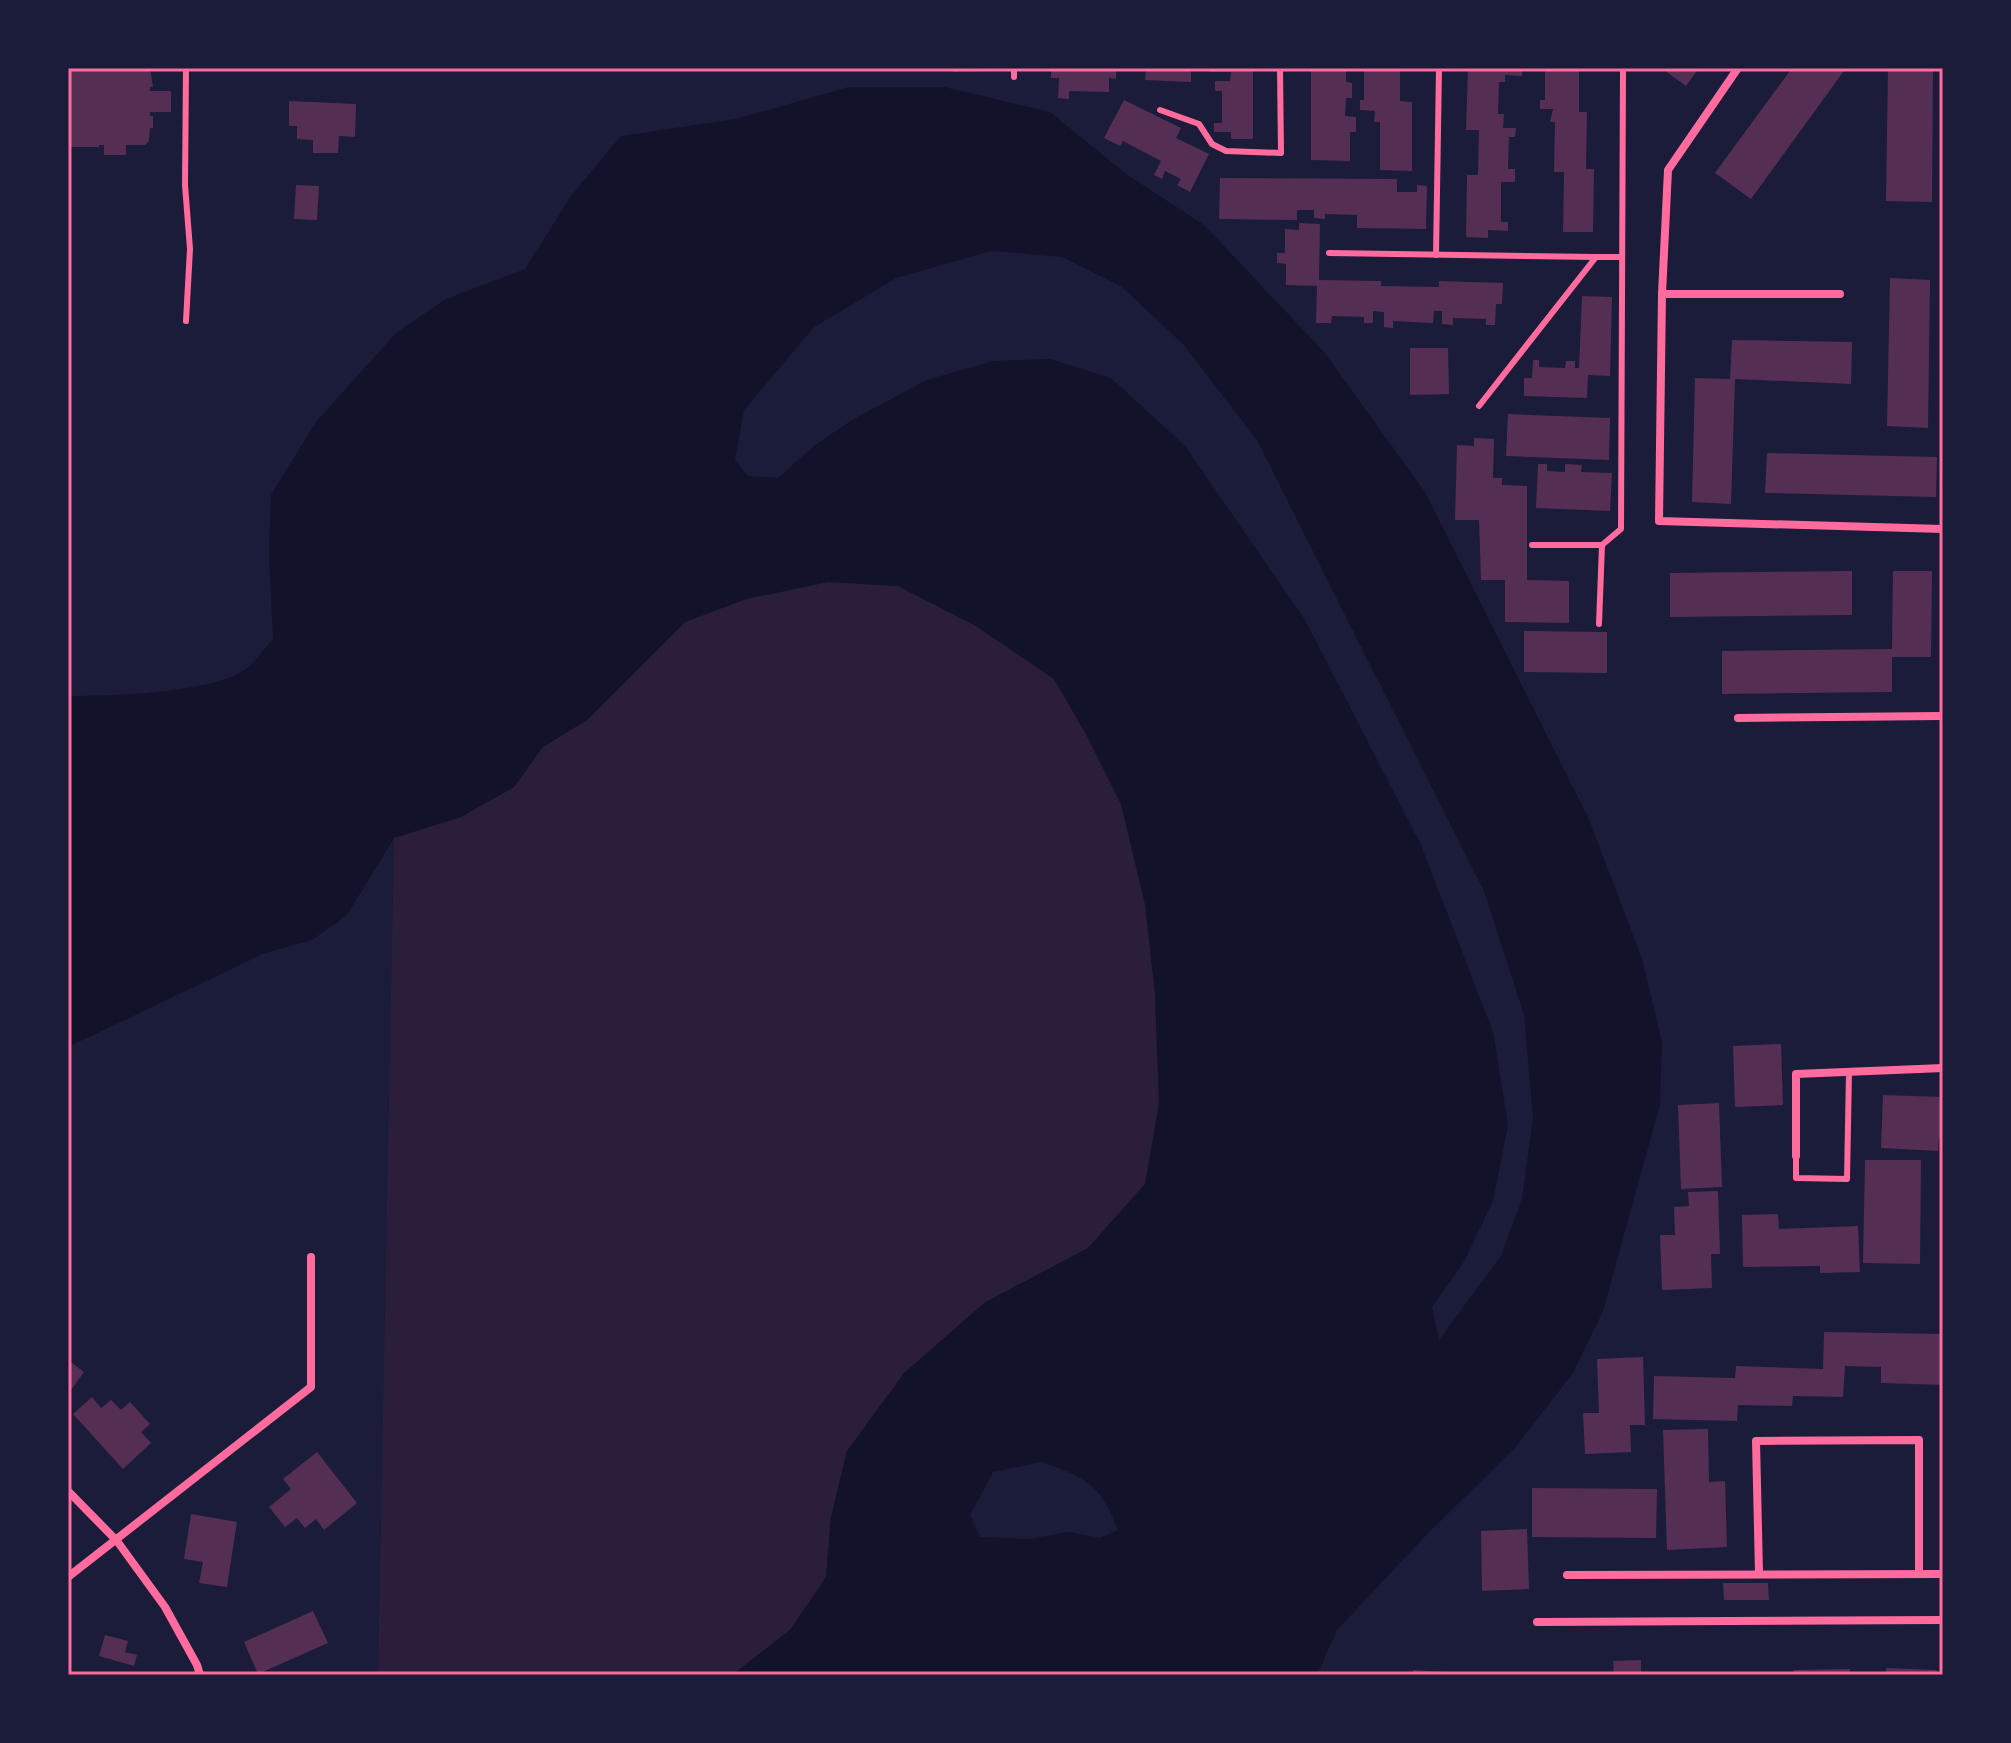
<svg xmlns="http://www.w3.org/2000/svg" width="2011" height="1743" font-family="Montserrat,sans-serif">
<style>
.green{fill:#2a1e3b}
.water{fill:#12122b;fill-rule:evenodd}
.building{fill:#542f53}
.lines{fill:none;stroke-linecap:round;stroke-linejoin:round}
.service{stroke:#ff6b9d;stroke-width:6}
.minor{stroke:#ff6b9d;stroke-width:8}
.neatline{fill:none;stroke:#ff6b9d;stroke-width:3}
</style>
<rect width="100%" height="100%" fill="#1b1b3a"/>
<polygon class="green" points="828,582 898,586 976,626 1054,679 1086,734 1121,804 1145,904 1155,993 1159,1104 1145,1184 1088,1248 984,1303 847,1451 831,1517 826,1577 790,1630 732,1675 378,1675 394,838 461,817 514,787 542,747 587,720 685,622 746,599"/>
<path class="water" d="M 849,87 L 944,87 L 1050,112 L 1126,174 L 1204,225 L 1324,352 L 1425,492 L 1588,817 L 1642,959 L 1662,1042 L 1660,1104 L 1603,1311 L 1573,1373 L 1514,1449 L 1429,1532 L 1337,1630 L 1317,1675 L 732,1675 L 790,1630 L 826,1577 L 831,1517 L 847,1451 L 904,1373 L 984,1303 L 1088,1248 L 1145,1184 L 1159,1104 L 1155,993 L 1145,904 L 1121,804 L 1086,734 L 1054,679 L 976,626 L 898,586 L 828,582 L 746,599 L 685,622 L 587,720 L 543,747 L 514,787 L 461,817 L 394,838 L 347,915 L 312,940 L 265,953 L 68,1047 L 68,696 C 109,696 217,693 247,668 C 257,660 265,648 273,639 L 269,554 L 271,495 L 316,422 L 396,333 L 446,299 L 525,269 L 571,196 L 621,136 L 736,119 ZM 991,251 L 1062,257 L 1121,286 L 1183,344 L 1257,440 L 1484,891 L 1524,1015 L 1533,1118 L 1522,1199 L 1501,1256 L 1439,1340 L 1432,1307 L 1463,1263 L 1493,1201 L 1508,1125 L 1493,1032 L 1421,845 L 1305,620 L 1185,446 L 1111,378 L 1050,359 L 993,361 L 927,380 L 852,420 L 814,446 L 778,478 L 748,476 L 735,460 L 744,410 L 814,327 L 896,278 ZM 1041,1462 C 1085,1476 1101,1485 1118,1530 L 1100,1538 L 1069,1532 L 1029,1539 L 980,1537 L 970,1515 L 993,1472 Z"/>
<g class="building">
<polygon points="68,68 150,68 153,87 150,87 150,91 171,91 171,112 150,112 150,116 153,116 153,128 150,128 149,141 145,145 126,145 126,155 104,155 104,145 99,145 99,147 68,147"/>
<polygon points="953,68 988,68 989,71 953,72"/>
<polygon points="1051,68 1116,68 1116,79 1109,78 1109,92 1069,91 1069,99 1058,98 1059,78 1051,78"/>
<polygon points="1146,68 1191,70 1191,82 1145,80"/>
<polygon points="1209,68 1253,68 1253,139 1231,139 1231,132 1214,132 1214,123 1222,123 1222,91 1215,91 1215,81 1230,81 1231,72 1209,72"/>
<polygon points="1311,68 1346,68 1346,82 1352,83 1352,98 1346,98 1345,116 1356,117 1356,132 1350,132 1350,161 1311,160"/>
<polygon points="1364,68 1400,68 1400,101 1412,102 1412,171 1380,170 1380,122 1374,122 1375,111 1360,110 1360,100 1364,100"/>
<polygon points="1468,68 1522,68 1522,76 1505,75 1505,82 1499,82 1498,114 1504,114 1503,128 1516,128 1515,137 1509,137 1508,169 1515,169 1515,182 1501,182 1501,222 1508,222 1508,231 1488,230 1488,238 1466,237 1467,175 1478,175 1479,130 1466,130"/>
<polygon points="1545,68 1579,68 1579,112 1587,112 1586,169 1594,169 1593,232 1563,232 1564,172 1554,172 1555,122 1550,122 1553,109 1540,109 1540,100 1545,100"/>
<polygon points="1661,68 1699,68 1686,86"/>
<polygon points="1792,68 1846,68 1751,199 1715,173"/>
<polygon points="1888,68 1933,68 1932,202 1886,201"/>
<polygon points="1124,100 1181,128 1176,138 1209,154 1190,192 1177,185 1181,179 1165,171 1162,179 1154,175 1161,161 1123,141 1120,146 1104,138"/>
<polygon points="289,101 356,104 355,137 339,136 338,153 313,153 313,140 297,139 297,126 289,126"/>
<polygon points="1220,178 1397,179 1397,192 1417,192 1417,185 1427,186 1426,229 1357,228 1357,215 1325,214 1325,219 1314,218 1314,210 1297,210 1297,220 1219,219"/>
<polygon points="296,185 319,186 317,220 294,219"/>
<polygon points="1299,223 1320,224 1319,280 1381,281 1381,286 1439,287 1439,281 1503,283 1502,304 1496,304 1495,325 1486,325 1486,319 1453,318 1453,325 1442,324 1442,311 1434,311 1433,323 1393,321 1393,328 1384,327 1384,312 1373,311 1373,323 1364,323 1364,317 1332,316 1331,323 1316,323 1317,286 1286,285 1286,264 1277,263 1277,253 1285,253 1285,229 1299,230"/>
<polygon points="1890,278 1930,280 1928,428 1887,426"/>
<polygon points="1582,296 1612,297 1610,376 1588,375 1587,398 1524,396 1524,378 1532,378 1533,360 1539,360 1539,367 1565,368 1566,361 1575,361 1575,368 1579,368"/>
<polygon points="1732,340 1852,342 1851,384 1735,379 1731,504 1692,502 1695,378 1730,379"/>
<polygon points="1410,348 1448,348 1449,394 1410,395"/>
<polygon points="1508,414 1610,418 1609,460 1506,456"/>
<polygon points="1474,438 1494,439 1493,478 1502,478 1502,485 1527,486 1527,580 1569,581 1569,623 1505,622 1505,580 1481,580 1479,520 1455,520 1457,445 1474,446"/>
<polygon points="1767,453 1937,457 1936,497 1765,493"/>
<polygon points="1538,464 1547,464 1547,471 1565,472 1565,464 1582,465 1581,472 1612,473 1610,511 1536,508"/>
<polygon points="1852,571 1852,615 1670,617 1670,573"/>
<polygon points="1893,571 1932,571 1931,657 1892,657 1892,692 1722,694 1722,651 1892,649"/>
<polygon points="1524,631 1607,632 1607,673 1524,672"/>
<polygon points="1781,1044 1783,1105 1735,1107 1733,1046"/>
<polygon points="1883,1095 1943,1097 1943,1137 1939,1137 1938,1151 1881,1148"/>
<polygon points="1719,1103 1722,1187 1681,1189 1678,1105"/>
<polygon points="1865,1160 1921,1160 1920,1264 1863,1263"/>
<polygon points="1718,1191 1720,1254 1711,1254 1712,1288 1662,1290 1660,1235 1675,1235 1674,1207 1689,1206 1688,1192"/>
<polygon points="1778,1214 1779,1229 1858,1226 1860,1272 1820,1273 1820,1266 1743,1267 1742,1215"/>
<polygon points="1824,1332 1943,1334 1943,1385 1881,1383 1881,1367 1845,1366 1843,1397 1793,1396 1792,1406 1738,1405 1737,1421 1653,1419 1654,1376 1735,1378 1736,1366 1823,1369"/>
<polygon points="1643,1357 1645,1425 1630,1425 1631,1452 1585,1454 1583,1413 1599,1413 1597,1359"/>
<polygon points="68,1360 84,1372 68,1394"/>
<polygon points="92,1397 101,1408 111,1400 121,1410 130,1402 150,1424 141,1432 151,1443 123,1469 73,1414"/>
<polygon points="1708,1429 1709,1482 1725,1481 1727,1547 1667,1550 1663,1430"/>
<polygon points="317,1452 357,1503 324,1530 316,1519 305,1528 297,1518 285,1527 269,1507 291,1489 283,1479"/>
<polygon points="1532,1488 1657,1489 1656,1538 1532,1537"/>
<polygon points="191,1514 237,1522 227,1587 199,1583 203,1562 184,1559"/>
<polygon points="1527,1529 1529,1589 1482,1591 1481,1531"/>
<polygon points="1723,1583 1768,1583 1769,1600 1724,1600"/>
<polygon points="313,1611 328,1643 258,1674 244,1642"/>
<polygon points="105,1635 128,1641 125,1652 137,1655 134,1666 99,1656"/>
<polygon points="1641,1660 1641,1675 1614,1675 1613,1661"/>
<polygon points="1886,1668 1937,1670 1937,1675 1886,1675"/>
<polygon points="1850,1669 1850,1675 1794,1675 1794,1670"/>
<polygon points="1413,1670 1461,1673 1461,1675 1413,1675"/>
</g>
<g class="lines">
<g class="service">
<polyline points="1014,68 1014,77"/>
<polyline points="1160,110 1199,124 1212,144 1226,151 1281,153 1280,68"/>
<polyline points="1329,253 1596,257"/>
<polyline points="1436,255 1439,68"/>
<polyline points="186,321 190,249 185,185 186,68"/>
<polyline points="1479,406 1596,257 1620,257"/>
<polyline points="1532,545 1602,545"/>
<polyline points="1599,624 1602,545 1621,529 1623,68"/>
<polyline points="1796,1156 1796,1178 1847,1179 1849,1072"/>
</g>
<g class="minor">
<polyline points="1738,68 1668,170 1662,294 1659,521 1943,529"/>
<polyline points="1662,294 1840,294"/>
<polyline points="1738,718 1943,716"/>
<polyline points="1796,1156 1796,1074 1943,1068"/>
<polyline points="68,1491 117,1541 165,1607 197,1665 200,1675"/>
<polyline points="1759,1573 1756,1441 1919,1440 1919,1574"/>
<polyline points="1567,1575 1943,1574"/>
<polyline points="68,1577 311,1387 311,1257"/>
<polyline points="1537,1622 1943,1620"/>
</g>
</g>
<rect width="2011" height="1743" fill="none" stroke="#1b1b3a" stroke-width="140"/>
<rect x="70" y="70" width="1871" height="1603" class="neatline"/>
</svg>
